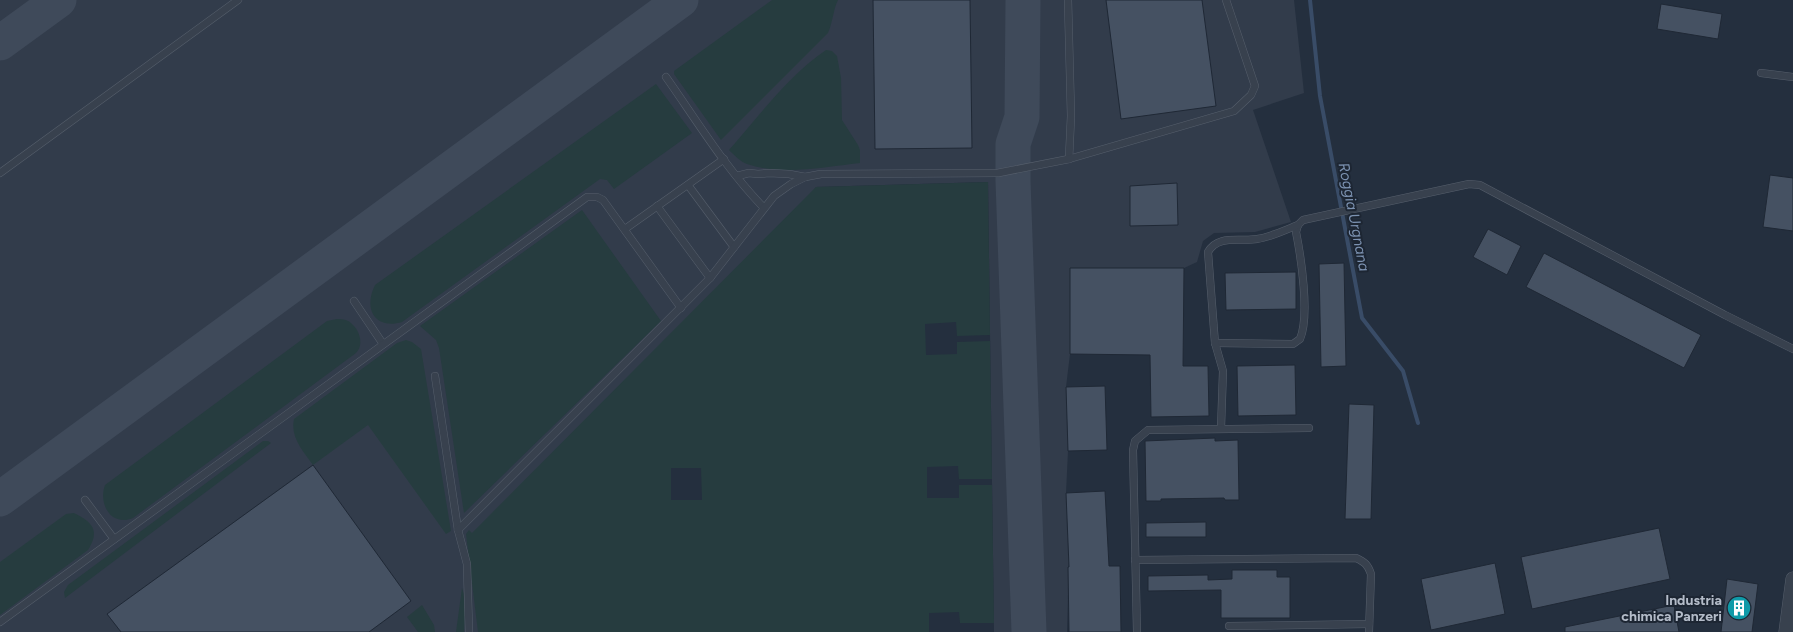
<svg xmlns="http://www.w3.org/2000/svg" width="1793" height="632" font-family="Figtree,sans-serif">
<style>
.airport{fill:#323c4b}
.green{fill:#263c3f;fill-rule:evenodd}
.lines{fill:none;stroke-linecap:round;stroke-linejoin:round}
.stream{stroke:#394c67;stroke-width:4}
.taxiway{stroke:#3f4a5a;stroke-width:35}
.building{fill:#455162;stroke:#1f2835}
.lane-casing{stroke:#565f6c;stroke-width:8}
.street-casing{stroke:#565f6c;stroke-width:15}
.lane{stroke:#38414e;stroke-width:7}
.street{stroke:#38414e;stroke-width:14}
.labels{text-anchor:middle;stroke-width:4;stroke-linejoin:round;paint-order:stroke}
.poi-label{font-size:14px;font-weight:bold;fill:#b4bcc9;stroke:#1d2633;text-anchor:end}
.water-label{font-size:15px;font-style:italic;fill:#7c92b1;stroke:#1d2633}
</style>
<rect width="100%" height="100%" fill="#242f3e"/>
<polygon class="airport" points="0,0 1294,0 1304,93 1253,110 1291,222 1255,232 1214,233 1203,241 1197,262 1184,268 1071,268 1070,354 1066,387 1068,451 1066,493 1069,557 1067,632 994,632 988,182 816,187 487,632 0,632"/>
<g class="green">
<path d="M 772,0 L 838,0 C 833,10 833,22 828,33 L 721,140 L 674,74 L 674,71 Z"/>
<path d="M 826,50 L 832,51 L 837,56 L 841,78 L 842,120 L 858,145 L 860,150 L 860,163 C 823,167 783,176 747,164 C 741,162 734,155 729,150 C 758,117 789,75 826,50 Z"/>
<path d="M 656,84 L 692,133 L 614,189 L 607,180 L 600,179 L 402,322 C 375,330 363,309 375,285 Z"/>
<path d="M 988,182 L 990,335 L 957,336 L 956,322 L 925,324 L 926,355 L 957,354 L 957,342 L 990,341 L 992,479 L 959,479 L 958,466 L 927,467 L 927,498 L 959,498 L 959,485 L 992,485 L 994,623 L 960,623 L 959,612 L 929,613 L 929,632 L 478,632 L 466,534 L 469,530 L 472,533 L 816,187 ZM 671,468 L 701,468 L 702,500 L 671,500 Z"/>
<polygon points="582,210 661,321 464,513 439,348 436,340 420,326"/>
<path d="M 337,319 C 343,319 349,320 352,324 C 360,331 364,345 356,353 L 133,518 C 111,527 98,504 105,485 L 327,321 Z"/>
<path d="M 406,340 L 412,342 L 421,349 L 451,531 L 446,534 L 368,425 L 313,465 C 303,451 290,437 294,419 L 397,343 Z"/>
<polygon points="263,441 268,441 271,443 65,598 64,592 68,585"/>
<path d="M 74,513 C 93,522 100,531 88,550 L 0,615 L 0,562 L 66,514 Z"/>
<polygon points="462,588 466,600 464,632 456,632"/>
<polygon points="422,605 434,625 435,632 418,632 407,617"/>
</g>
<g class="lines">
<polyline class="stream" points="1310,0 1320,96 1362,318 1403,371 1418,423"/>
<g class="taxiway">
<polyline points="1023,0 1022,117 1013,144 1013,181 1029,632"/>
<polyline points="0,43 59,0"/>
<polyline points="0,499 681,0"/>
</g>
</g>
<g class="building">
<polygon points="873,0 970,0 972,148 875,149"/>
<polygon points="1106,0 1202,0 1216,106 1121,119"/>
<polygon points="1661,4 1722,14 1718,39 1657,29"/>
<polygon points="1770,175 1793,178 1793,231 1763,227"/>
<polygon points="1177,183 1178,225 1130,226 1130,186"/>
<polygon points="1488,229 1521,246 1507,275 1473,257"/>
<polygon points="1544,253 1701,335 1684,368 1526,287"/>
<polygon points="1344,263 1346,366 1321,367 1319,264"/>
<polygon points="1070,268 1184,268 1183,366 1208,366 1209,416 1151,417 1150,355 1070,354"/>
<polygon points="1296,272 1296,309 1226,310 1225,273"/>
<polygon points="1295,365 1296,415 1238,416 1237,366"/>
<polygon points="1105,386 1107,450 1068,451 1066,387"/>
<polygon points="1349,404 1374,405 1371,519 1345,519"/>
<polygon points="1215,438 1215,441 1238,440 1239,500 1225,500 1224,498 1161,499 1161,501 1146,501 1145,441"/>
<polygon points="313,465 411,601 369,632 121,632 107,614"/>
<polygon points="1105,491 1109,566 1120,566 1121,632 1069,632 1068,567 1069,567 1066,493"/>
<polygon points="1206,522 1206,537 1146,537 1146,523"/>
<polygon points="1659,528 1670,579 1532,609 1521,557"/>
<polygon points="1495,563 1505,614 1431,630 1421,579"/>
<polygon points="1232,570 1277,570 1277,577 1290,577 1290,618 1221,618 1221,590 1148,591 1148,576 1208,575 1208,580 1232,579"/>
<polygon points="1727,579 1758,584 1752,632 1721,632"/>
<polygon points="1674,605 1679,632 1565,632 1565,627"/>
</g>
<g class="lines">
<g class="lane-casing">
<g id="lane">
<polyline points="1068,0 1071,116 1069,159"/>
<polyline points="1761,73 1793,77"/>
<path d="M 666,77 C 697,121 726,169 764,208"/>
<polyline points="0,173 238,0"/>
<polyline points="737,176 749,173 758,174 769,173 789,174 805,177"/>
<polyline points="688,185 734,247"/>
<polyline points="657,206 710,278"/>
<polyline points="625,229 724,159"/>
<polyline points="354,301 383,344"/>
<path d="M 1215,343 L 1293,344 L 1300,339 C 1310,316 1301,257 1296,232 L 1298,225 L 1303,220 L 1469,184 L 1480,185 L 1725,315 L 1793,349"/>
<polyline points="435,376 458,530 467,564 469,632"/>
<path d="M 1221,428 L 1223,371 L 1215,343 L 1208,252 C 1218,234 1240,242 1257,239 C 1271,237 1285,230 1298,225"/>
<polyline points="85,500 114,539"/>
<polyline points="458,530 710,278 774,196 791,184 805,177 821,174 998,173 1069,159 1234,111 1251,95 1255,86 1226,0"/>
<path d="M 1135,560 L 1356,558 C 1365,562 1368,565 1371,574 L 1369,632"/>
<polyline points="0,622 587,197 597,197 603,200 681,308"/>
<polyline points="1229,626 1369,624"/>
<polyline points="1137,632 1133,450 1135,441 1148,430 1309,428"/>
</g>
</g>
<g class="street-casing">
<polyline id="street" points="1786,632 1793,579"/>
</g>
<use href="#lane" class="lane"/>
<use href="#street" class="street"/>
</g>
<defs>
<g id="building-disc" transform="scale(1.25)"><circle r="9.5" fill="#0f9aa8" stroke="#1d2633"/><path d="M-4-6H4V6H1V3H-1V6H-4ZM-2.5-4.3h1.7v1.8h-1.7ZM.8-4.3h1.7v1.8H.8ZM-2.5-1h1.7V.8h-1.7ZM.8-1h1.7V.8H.8Z" fill="#fff"/></g>
</defs>
<g fill-rule="evenodd">
<use href="#building-disc" x="1739" y="608"/>
</g>
<g class="labels">
<g class="poi-label">
<text x="1722" y="605">Industria<tspan x="1722" dy="16">chimica Panzeri</tspan></text>
</g>
<g class="water-label">
<text transform="translate(1354 217) rotate(79)" y="5">Roggia Urgnana</text>
</g>
</g>
</svg>
